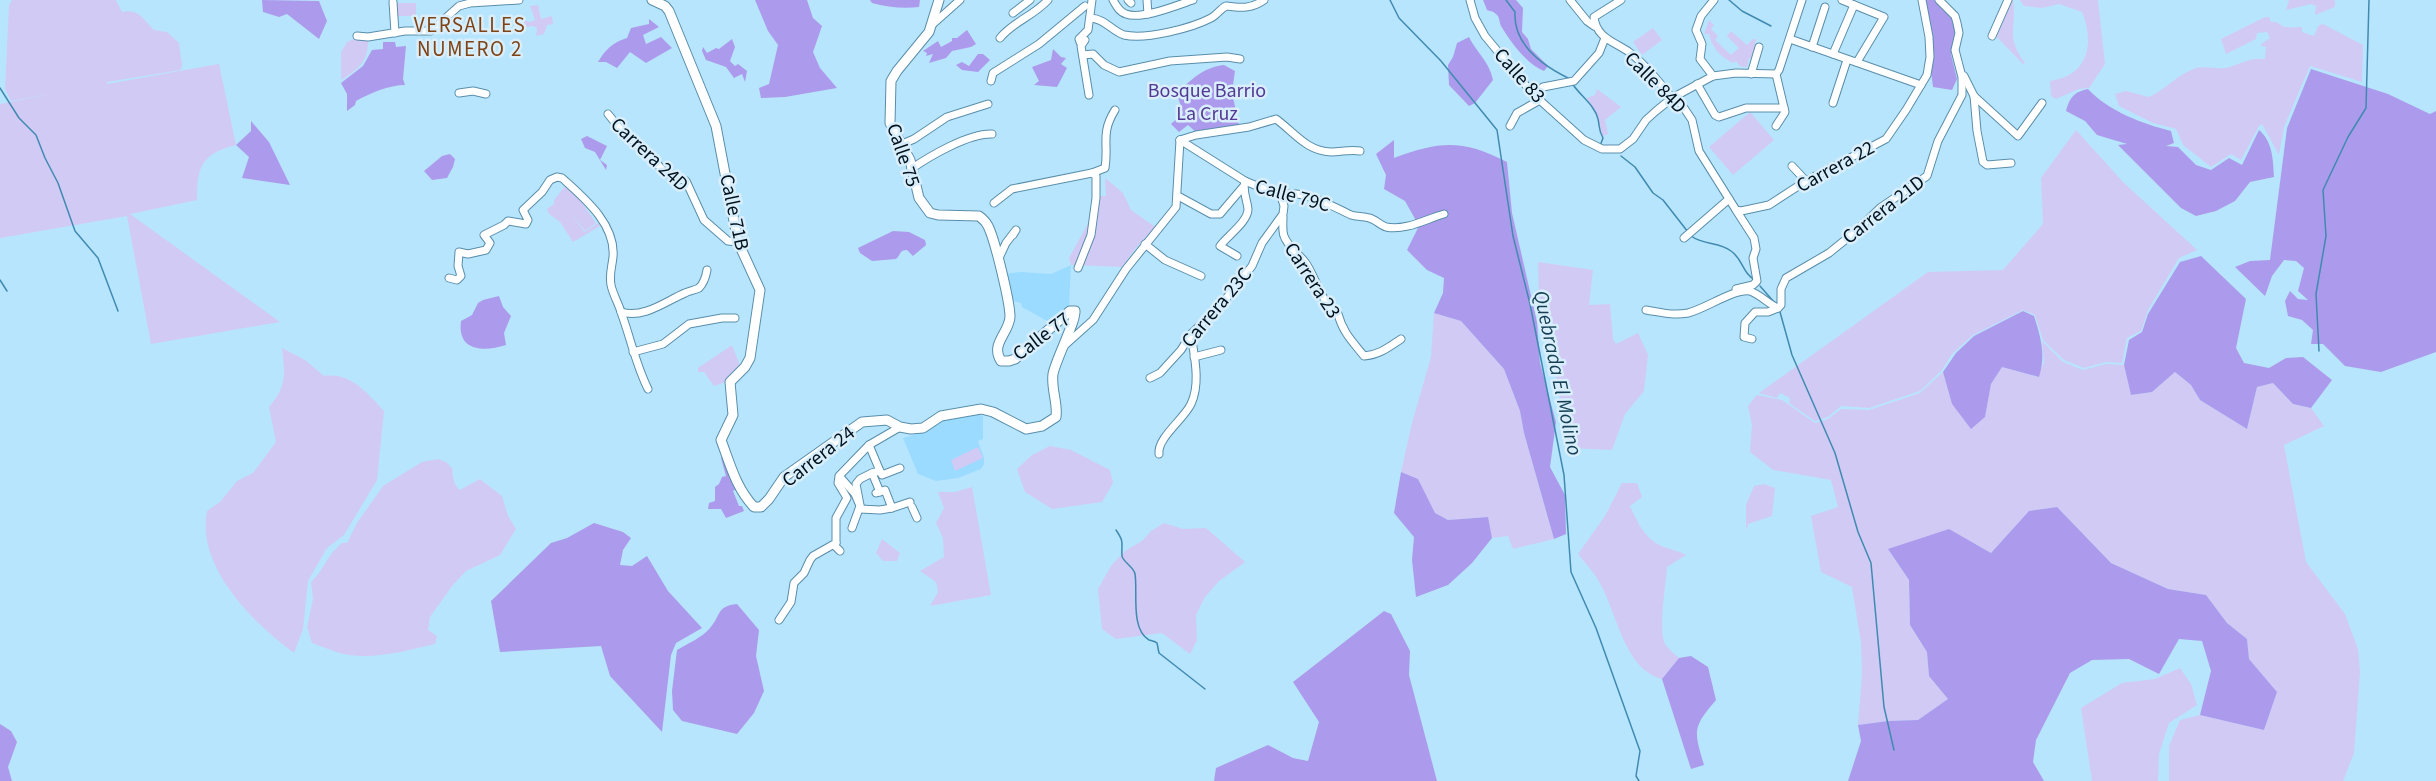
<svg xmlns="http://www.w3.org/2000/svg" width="2436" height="781" font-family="'Source Sans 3',sans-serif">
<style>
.built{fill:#9adbff}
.green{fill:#d1caf5}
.forest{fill:#ac9bec}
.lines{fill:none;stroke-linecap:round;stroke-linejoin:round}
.stream{stroke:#408ab0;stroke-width:1.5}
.street-casing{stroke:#588eab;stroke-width:9}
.secondary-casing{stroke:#588eab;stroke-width:11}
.street{stroke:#fff;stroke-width:7}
.secondary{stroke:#fff;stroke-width:9}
.labels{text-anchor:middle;stroke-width:5;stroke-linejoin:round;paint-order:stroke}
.street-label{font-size:20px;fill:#00121d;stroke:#d9eefb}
.park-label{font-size:20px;fill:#533895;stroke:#d9eefb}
.neighbourhood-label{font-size:21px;letter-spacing:1.5px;fill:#7f4316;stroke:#d9eefb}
.water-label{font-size:21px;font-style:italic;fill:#153f54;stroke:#d9eefb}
</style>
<rect width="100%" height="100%" fill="#b8e5fe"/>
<g class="built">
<polygon points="1071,265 1069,307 1049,322 1022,307 1021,303 1010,300 1004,274 1021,272 1051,274"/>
<polygon points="975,414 983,416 983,439 978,441 984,458 984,464 981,469 958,478 936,481 918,474 903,438 924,432 946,418"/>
</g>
<g class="green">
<path d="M 12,0 L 116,0 L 122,12 C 139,8 143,19 154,30 L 167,32 L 179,43 L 182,65 L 181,70 L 107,82 L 107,84 L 219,64 L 236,145 C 201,154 197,167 197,200 L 130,214 L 280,322 L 151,344 L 127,216 L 0,238 L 0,104 L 50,94 L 11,101 L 5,89 L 9,5 Z"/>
<path d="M 2010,0 L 2013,0 C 2017,29 2005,36 2025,63 L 2023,64 L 1994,34 Z"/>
<path d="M 2020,0 L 2098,0 L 2105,64 L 2089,88 L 2079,89 L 2056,99 L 2051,96 L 2050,81 C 2088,76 2095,44 2082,12 L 2059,4 L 2042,8 L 2024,6 Z"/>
<polygon points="2289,0 2335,0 2335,7 2315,15 2316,6 2311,4 2286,10"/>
<polygon points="393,3 416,3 416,16 394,16"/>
<polygon points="538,5 541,19 552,16 553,24 547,25 544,34 536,36 537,28 533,26 524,27 523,20 530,22 535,20 530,6"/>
<path d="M 2265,17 L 2269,17 L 2271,22 L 2277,22 C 2285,30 2293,27 2302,27 L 2302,32 L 2314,36 L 2318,26 L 2323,24 L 2363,45 L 2362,82 L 2310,66 L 2284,127 L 2279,155 L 2262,124 L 2259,126 L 2241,160 L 2231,154 L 2211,167 L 2183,145 L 2176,129 L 2153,123 L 2119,106 L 2115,94 L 2126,91 L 2149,97 C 2166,89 2178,74 2196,68 C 2205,66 2216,69 2225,68 C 2240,65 2248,57 2265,59 L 2266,47 L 2260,45 L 2270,38 L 2267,32 L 2257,33 L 2256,39 L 2226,54 L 2221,39 Z"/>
<path d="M 1709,20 L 1714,25 L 1711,29 L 1718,36 L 1715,40 L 1731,55 L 1739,48 L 1727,36 L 1731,31 L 1747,45 L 1753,39 L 1756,39 L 1752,59 L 1749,58 L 1747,67 L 1741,67 L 1736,61 L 1734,63 C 1722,59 1711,47 1709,34 L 1704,34 Z"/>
<polygon points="1653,28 1662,40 1642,55 1633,42"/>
<path d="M 356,38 L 368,40 C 369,60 358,70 341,80 L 341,52 L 347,42 Z"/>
<polygon points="1597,89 1621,107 1605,120 1608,134 1602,136 1599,120 1587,98 1595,95"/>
<polygon points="1750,112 1774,140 1733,175 1709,147"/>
<polygon points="2076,130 2123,182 2197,250 2179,258 2148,310 2141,331 2127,338 2122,363 2106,362 2084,368 2064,360 2043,340 2035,315 2023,310 1973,335 1952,354 1942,370 1920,391 1869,408 1841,406 1828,417 1815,421 1789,403 1790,398 1780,393 1777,398 1759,393 1928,272 2003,270 2043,224 2041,178"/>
<path d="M 1105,178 L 1123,193 L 1131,210 L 1158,229 C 1141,238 1133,252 1122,267 L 1071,265 L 1069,258 L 1091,218 L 1094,196 L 1106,196 Z"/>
<polygon points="566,185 573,190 596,223 585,231 570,212 583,230 585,232 598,223 600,226 573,242 560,222 549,214 547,209 554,204 554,200"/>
<polygon points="1538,262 1593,270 1589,305 1610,304 1613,339 1616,344 1638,333 1648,355 1644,391 1625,414 1612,450 1569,448 1550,343 1539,297"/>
<polygon points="1434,313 1461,321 1504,369 1520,411 1524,433 1554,539 1513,549 1508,536 1492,538 1487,517 1448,520 1434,513 1418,479 1401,472 1412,423 1431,357"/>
<polygon points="2042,341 2063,362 2083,370 2106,364 2124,365 2131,395 2152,392 2175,372 2191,385 2200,400 2247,429 2257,387 2273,383 2293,404 2311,408 2324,426 2284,445 2306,562 2345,614 2358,649 2360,672 2354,753 2343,781 2169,781 2169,746 2180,720 2200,715 2264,730 2277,692 2249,659 2247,639 2227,623 2206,595 2168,589 2111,563 2057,507 2029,511 1991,553 1974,543 1888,549 1909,580 1910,625 1927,652 1929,676 1948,699 1918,720 1888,721 1858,725 1862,674 1861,643 1852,587 1821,572 1811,516 1838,507 1831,480 1773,470 1750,452 1752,425 1748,406 1757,395 1782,400 1815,423 1828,419 1841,409 1869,410 1920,393 1943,372 1952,404 1985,417 1991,384 2002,367 2038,377 2044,362"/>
<polygon points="732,345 741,368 723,383 714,386 704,372 698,372 698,368"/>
<path d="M 282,348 L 305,360 L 324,376 C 351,372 367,393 384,411 L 377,480 L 344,535 L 327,548 L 308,581 L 303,629 L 294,653 C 253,623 196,567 207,511 L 220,502 L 237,481 L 253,473 L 276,442 L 269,407 C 287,386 285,375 282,348 Z"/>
<polygon points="1050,446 1071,450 1110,470 1113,483 1102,502 1052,509 1025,492 1017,469 1032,455"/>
<polygon points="978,447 983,458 955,471 951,460"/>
<path d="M 438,459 L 446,462 L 452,468 C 453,476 453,485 460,490 L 480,479 L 502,496 L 508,516 L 516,529 L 500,555 L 466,571 L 452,586 L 430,617 L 428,630 L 437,636 L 435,644 C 405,651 370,661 339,653 C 330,650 321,646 312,643 L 307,627 L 313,599 L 311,582 C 325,569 326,556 342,543 L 347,543 L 357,523 L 383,486 L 422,462 Z"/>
<path d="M 1622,483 L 1637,483 L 1642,497 L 1630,506 C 1638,523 1645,540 1664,547 C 1672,550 1679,551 1686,555 L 1667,567 C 1666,585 1658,629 1665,644 C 1668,649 1675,654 1679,658 L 1662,679 C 1623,669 1617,610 1598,580 C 1593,571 1584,562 1578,554 L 1605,516 Z"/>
<polygon points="1764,484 1775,488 1772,516 1748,524 1746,531 1746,505 1754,486"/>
<polygon points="972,487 991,595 930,606 938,592 936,582 920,571 944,557 943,538 936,523 944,508 938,492 955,492"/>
<polygon points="1164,523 1183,529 1206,528 1245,562 1219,581 1205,597 1196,615 1197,640 1190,654 1162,633 1116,639 1102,629 1098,589 1111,566 1125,551 1142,541 1151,531"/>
<polygon points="882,539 900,553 897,561 883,561 876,553"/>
<polygon points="2180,668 2191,684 2197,705 2169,723 2159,754 2158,781 2092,781 2081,708 2122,683 2155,679"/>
</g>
<g class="forest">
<polygon points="262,0 319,1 327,21 319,39 287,14 279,17 263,12"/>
<polygon points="755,0 807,0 813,18 822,26 813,52 820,68 837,88 785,97 761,98 759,88 769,84 778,45 768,31"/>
<path d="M 870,0 L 920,0 L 919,7 C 904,9 886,7 872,3 Z"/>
<path d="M 1483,0 L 1516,0 L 1523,8 L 1522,32 L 1528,39 L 1531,49 L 1548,66 L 1544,71 C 1527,64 1511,43 1501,26 C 1499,22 1500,17 1496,14 C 1493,11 1490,11 1487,10 Z"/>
<polygon points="1922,0 1936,0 1955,21 1956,37 1951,54 1957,79 1952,90 1933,87"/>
<path d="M 649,19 L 659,27 L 643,35 L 646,44 L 661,37 L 672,48 L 646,63 L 630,52 L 617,68 L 606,62 L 598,62 C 605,50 613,42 627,38 L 631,28 L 649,24 Z"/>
<polygon points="967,30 976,44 971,47 952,51 946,58 929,63 933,54 926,56 927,53 923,51 938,41 941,47 952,41 952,38 957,38"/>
<path d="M 1469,37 C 1477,53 1489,61 1493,80 L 1475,103 L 1469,106 L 1449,85 L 1448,65 L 1453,57 L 1457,43 Z"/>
<polygon points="732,39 735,47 730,61 735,66 738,64 747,71 745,82 742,74 734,78 726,67 706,60 702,51 703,47 707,53 716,48 719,49"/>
<path d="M 383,42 L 395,42 L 396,47 L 406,46 L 403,79 L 405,85 C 389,85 370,93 356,101 L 355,105 L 347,111 L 347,94 L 341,83 L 363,66 L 372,50 L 383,49 Z"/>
<polygon points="1053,49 1061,57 1066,58 1061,64 1067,68 1057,87 1034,85 1039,81 1032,67 1051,60"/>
<polygon points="978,54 983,54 990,60 978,72 962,70 956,65 962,62 969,66"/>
<path d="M 1224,65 L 1235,71 L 1232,92 L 1239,126 L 1197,133 L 1188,125 L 1179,132 L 1171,124 L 1183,113 L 1177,94 C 1190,80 1204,67 1224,65 Z"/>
<polygon points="2311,69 2388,94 2430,114 2436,111 2436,352 2381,372 2345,366 2323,344 2311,344 2313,330 2302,320 2288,316 2285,301 2290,291 2298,299 2308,300 2298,291 2304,268 2296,261 2284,260 2272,276 2265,296 2235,267 2250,261 2270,260 2287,128"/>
<path d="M 2088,89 C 2108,111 2143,124 2171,131 L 2174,143 L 2166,146 L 2178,147 L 2196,165 L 2211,170 L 2229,158 L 2242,165 L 2259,130 C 2273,142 2273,160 2274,177 L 2250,182 L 2235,201 L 2216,211 L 2196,216 L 2181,208 L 2118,145 L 2127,144 L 2097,135 L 2085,121 L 2066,111 C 2070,97 2074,92 2088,89 Z"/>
<polygon points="251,121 269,142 290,185 242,178 249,157 236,145 251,131"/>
<polygon points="587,136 607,146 600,160 607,165 606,170 595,152 585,148 581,139"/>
<path d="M 1394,140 L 1394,158 C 1439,141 1463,139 1507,162 L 1512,213 L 1537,322 L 1540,363 L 1556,422 L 1550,467 L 1565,495 L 1566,534 L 1554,539 L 1524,433 L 1520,411 L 1504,369 L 1461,321 L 1434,313 L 1443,293 L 1444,278 L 1427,270 L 1407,250 L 1419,226 L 1405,201 L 1384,189 L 1386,175 L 1376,154 Z"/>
<polygon points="450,154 455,159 453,167 447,178 432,180 424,171 442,156"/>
<path d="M 893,231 L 909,232 L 925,240 L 926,245 L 913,256 L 907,250 C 899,250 901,255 896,259 L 872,261 L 860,253 L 858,248 Z"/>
<polygon points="2201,256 2246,299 2236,348 2244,363 2269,368 2286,358 2303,357 2332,380 2311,408 2293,404 2273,383 2257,387 2247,429 2200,400 2191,385 2175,372 2152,392 2131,395 2124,365 2129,340 2142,332 2148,314 2180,262"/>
<path d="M 499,296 L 503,307 L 511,316 L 504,333 L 506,345 C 484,352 457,352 461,321 L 472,315 L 478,303 L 483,300 Z"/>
<path d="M 2023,311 L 2034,316 C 2041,338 2046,355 2039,377 L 2002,367 L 1991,384 L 1985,417 L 1971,429 L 1952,404 L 1943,372 L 1956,353 L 1974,336 Z"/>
<polygon points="728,453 736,489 733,491 739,506 742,506 744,511 726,518 721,509 708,509 709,503 715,501 715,487 719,484 722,477 726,476 721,458"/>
<polygon points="1401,472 1418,479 1435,513 1448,520 1488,517 1492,538 1472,563 1448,585 1416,597 1412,560 1414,537 1394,513"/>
<polygon points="2057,507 2111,563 2168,589 2206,595 2227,623 2247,639 2249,659 2277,692 2264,730 2200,715 2211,671 2202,641 2179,639 2159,674 2129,659 2092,660 2070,673 2036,740 2033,762 2044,781 1848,781 1861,741 1858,725 1888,721 1918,720 1948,699 1929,676 1927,652 1910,625 1909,580 1888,549 1949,529 1991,553 2029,511"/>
<polygon points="594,523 623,532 631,538 623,550 620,565 632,566 647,556 668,591 702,628 676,643 671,655 662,732 610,676 601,646 500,652 491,601 551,543 567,538"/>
<path d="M 737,604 L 759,630 L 756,656 L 764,691 L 754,713 L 737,734 L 682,721 L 673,710 L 672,691 L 677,650 C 687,644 703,637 710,628 C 721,616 716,606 737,604 Z"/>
<polygon points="1384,611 1391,614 1410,651 1409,675 1437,781 1214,781 1216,768 1268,745 1293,758 1308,761 1319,722 1293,682"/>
<path d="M 1691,656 L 1708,667 L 1716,700 C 1692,728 1694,731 1704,765 L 1691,769 L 1662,679 L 1679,658 Z"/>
<polygon points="0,724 11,731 17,742 8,767 12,781 0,781"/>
</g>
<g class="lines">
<g class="stream">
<polyline points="1390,0 1399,18 1441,61 1497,130 1513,236 1530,304 1564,475 1571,572 1596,628 1640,751 1636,776 1639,781"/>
<path d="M 1506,0 L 1515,12 C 1513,45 1543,66 1570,79"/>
<polyline points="1729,0 1742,11 1771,26"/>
<path d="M 1572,83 C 1579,95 1595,105 1598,119 C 1600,127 1598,129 1603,138 L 1600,146"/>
<polyline points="0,88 19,118 36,135 45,158 58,183 75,231 98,258 118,311"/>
<polyline points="1621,156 1635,167 1653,193 1663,200 1688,232"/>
<path d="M 1691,236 C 1703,245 1720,242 1731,251 C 1743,259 1742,273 1755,280"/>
<polyline points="0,280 7,291"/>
<polyline points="1760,286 1774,302"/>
<polyline points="1780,312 1792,355 1835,453 1858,532 1871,563 1884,707 1894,750"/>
<polyline points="2319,351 2316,294 2326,236 2323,190 2348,137 2366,108 2369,0"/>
<path d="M 1116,530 C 1125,543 1121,543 1122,556 C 1123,562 1134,567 1135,574 C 1138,591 1130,629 1149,640 C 1152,641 1155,641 1157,643 L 1159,653 L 1205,689"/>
</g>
<g class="street-casing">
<g id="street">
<path d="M 1113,0 C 1116,5 1119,12 1126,14 C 1142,20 1177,5 1193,0"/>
<polyline points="1128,0 1131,3"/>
<polyline points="1147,0 1148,14"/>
<polyline points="1470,0 1475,18 1485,36 1533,94 1584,140 1602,149 1620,149 1633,139 1646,120 1656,111 1672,98 1713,76 1736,73 1776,74 1779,70 1802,0"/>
<polyline points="1570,0 1587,21 1594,26"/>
<path d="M 1621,0 L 1594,17 C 1596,38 1615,42 1629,52 C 1645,64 1660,83 1672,98 L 1678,99 L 1692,120 L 1699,151 L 1736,210 L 1741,211 L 1769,205 L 1806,181 L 1886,139 L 1906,110 L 1927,75 L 1930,57 L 1929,37 L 1922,0"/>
<polyline points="1842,0 1884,17 1857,62"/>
<polyline points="393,2 395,33"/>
<polyline points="1013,13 1030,0"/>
<path d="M 1091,18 C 1105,19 1112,31 1124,35 C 1146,40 1192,28 1211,18 C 1217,15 1220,9 1226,6 C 1241,8 1251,9 1264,0"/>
<polyline points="933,24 960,0"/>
<polyline points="357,36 368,37 405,31 431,31 459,6 470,3 519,0"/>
<polyline points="1992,36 2008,0"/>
<path d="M 1000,38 C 1014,21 1032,17 1048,0"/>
<polyline points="1790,39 1921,85"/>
<polyline points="1812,47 1825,7"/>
<polyline points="1833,54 1854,5"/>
<polyline points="1083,55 1093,54 1104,65 1119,72 1170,61 1227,57 1240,59"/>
<polyline points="1751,74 1759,47"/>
<polyline points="1776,74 1785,112 1776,126"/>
<polyline points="1713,76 1700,59 1702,44 1696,30 1701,16 1714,0"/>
<polyline points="1964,76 1974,96 2018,136 2042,103"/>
<polyline points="991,81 993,73 1039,44 1085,6"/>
<polyline points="1697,84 1715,115 1719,117 1746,108 1784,108"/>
<polyline points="459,93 473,91 486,94"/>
<polyline points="1533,94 1543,87 1574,81 1599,53 1605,38"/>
<polyline points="1089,95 1081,46 1085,40 1080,42 1079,39 1088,30 1092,0"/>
<polyline points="1974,96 1977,131 1983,162 1987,165 2011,163"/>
<polyline points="1833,103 1847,60"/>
<polyline points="608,114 621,130 649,154 664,172 686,181 704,220 728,241 738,242"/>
<polyline points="1510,126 1517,113 1540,100"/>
<path d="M 1180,140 L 1245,181 L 1281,196 C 1299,187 1334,207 1351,215 C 1357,217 1363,216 1369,218 C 1375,219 1380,225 1386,227 C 1406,231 1426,219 1444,214"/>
<path d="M 1180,140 L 1196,135 L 1249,127 L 1276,119 C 1294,132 1306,151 1331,152 C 1341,152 1350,149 1360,151"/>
<polyline points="900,145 914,139 947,117 988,104"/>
<polyline points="1792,166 1806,181"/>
<path d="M 911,169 C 930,156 969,133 992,134"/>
<polyline points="1178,196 1211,214 1220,214 1243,187"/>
<path d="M 994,203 L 1012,189 L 1092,173 L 1105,168 C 1109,144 1100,134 1115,110"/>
<polyline points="1736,210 1754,238 1756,249 1753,258 1757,281 1753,285 1736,289"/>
<path d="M 1283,217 C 1283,223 1282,230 1284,236 C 1288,247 1298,253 1305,262 C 1315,275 1323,307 1338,314 C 1343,333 1353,342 1364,356 C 1379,355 1389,347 1401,339"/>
<polyline points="1684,238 1729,199"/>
<polyline points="1145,244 1165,260 1201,276"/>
<path d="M 1237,256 L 1220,246 C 1227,236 1248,222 1248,209 C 1247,199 1242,191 1245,181"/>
<polyline points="999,258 1006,243 1016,230 1013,235"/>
<polyline points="1078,268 1091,235 1096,198 1096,176 1092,173"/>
<path d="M 449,278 L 457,280 L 461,276 L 458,266 L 459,252 L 468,254 L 486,250 L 490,243 L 484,235 L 504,225 L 508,221 L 526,224 L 528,220 L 523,210 L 542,192 L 550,180 L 557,177 L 562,178 C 584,198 616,224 613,257 C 612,267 609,274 611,285 C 613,295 619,304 622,315 C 631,340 636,365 648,389"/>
<path d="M 1646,310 C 1660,312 1672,316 1688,313 C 1705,309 1735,288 1750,291 C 1761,295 1768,304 1778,308"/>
<path d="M 621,312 C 644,319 666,301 685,293 C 689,291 695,290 699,288 C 703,284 706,276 707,270"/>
<polyline points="1752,339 1744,337 1745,323 1755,312 1768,312 1778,308 1781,305 1781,289 1786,278 1829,253 1855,232 1880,208 1927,176 1938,141 1962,95 1962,77 1955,50 1959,33 1957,23 1955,16 1939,0"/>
<polyline points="1064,346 1093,320 1126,269 1176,207 1180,140"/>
<polyline points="633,352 663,344 689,324 722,318 735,318"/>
<polyline points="1194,357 1221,350"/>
<polyline points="1150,378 1160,373 1181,350 1191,334 1221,305 1252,266 1262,243 1283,214 1284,206 1281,196"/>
<polyline points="869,445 880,471 872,473"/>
<path d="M 1159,454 C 1157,438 1184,419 1191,404 C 1201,383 1194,355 1191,334"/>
<polyline points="880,471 882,475 900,468"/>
<polyline points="841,478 855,494 860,506 852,528"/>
<polyline points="860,505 856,484 860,479 872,473 880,492"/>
<polyline points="912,507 917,518"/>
<polyline points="892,508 910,502"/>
<polyline points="860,509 880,510 892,508 885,490 876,493"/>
<polyline points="836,543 835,546 840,551"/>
<polyline points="779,620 791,602 794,583 804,573 810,560 813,556 836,543 836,518 847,498 838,483 839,476 869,445 900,427"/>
</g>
</g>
<g class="secondary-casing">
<path id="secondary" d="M 652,0 L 665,6 L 669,11 L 716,126 L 738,242 L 760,290 L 750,358 L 745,367 L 730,382 L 733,415 L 721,440 C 730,464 736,488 754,507 L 761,507 L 769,499 L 784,477 L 862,422 L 887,420 L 900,427 L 911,429 L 923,428 L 941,416 L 981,409 L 993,412 L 1026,429 L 1042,426 L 1056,417 C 1058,403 1051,389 1053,374 C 1056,359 1076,321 1075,311 L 1070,311 L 1015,359 L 1009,361 L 1001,361 C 990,344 1009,333 1010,317 C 1010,302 995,240 988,226 C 986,222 983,219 979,216 L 938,215 L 930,213 L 919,198 L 910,160 L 890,123 L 891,81 L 897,71 L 929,32 L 939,0"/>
</g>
<use href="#street" class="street"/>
<use href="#secondary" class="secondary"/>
</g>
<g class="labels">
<g class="street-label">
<text transform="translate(1520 75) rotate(48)" y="7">Calle 83</text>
<text transform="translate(1656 82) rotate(45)" y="7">Calle 84D</text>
<text transform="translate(650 154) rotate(43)" y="7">Carrera 24D</text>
<text transform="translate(904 155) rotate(71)" y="7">Calle 75</text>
<text transform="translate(1835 166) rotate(-29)" y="7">Carrera 22</text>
<text transform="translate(1293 195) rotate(15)" y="7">Calle 79C</text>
<text transform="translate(1883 209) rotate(-38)" y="7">Carrera 21D</text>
<text transform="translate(735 212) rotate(78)" y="7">Calle 71B</text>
<text transform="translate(1313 280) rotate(57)" y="7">Carrera 23</text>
<text transform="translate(1216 307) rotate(-50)" y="7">Carrera 23C</text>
<text transform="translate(1041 336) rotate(-37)" y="7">Calle 77</text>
<text transform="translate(818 456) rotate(-38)" y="7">Carrera 24</text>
</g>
<g class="park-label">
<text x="1207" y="97">Bosque Barrio<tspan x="1207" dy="23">La Cruz</tspan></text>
</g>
<g class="neighbourhood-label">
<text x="470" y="32">VERSALLES<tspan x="470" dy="24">NUMERO 2</tspan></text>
</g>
<g class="water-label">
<text transform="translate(1558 373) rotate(78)" y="7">Quebrada El Molino</text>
</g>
</g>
</svg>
